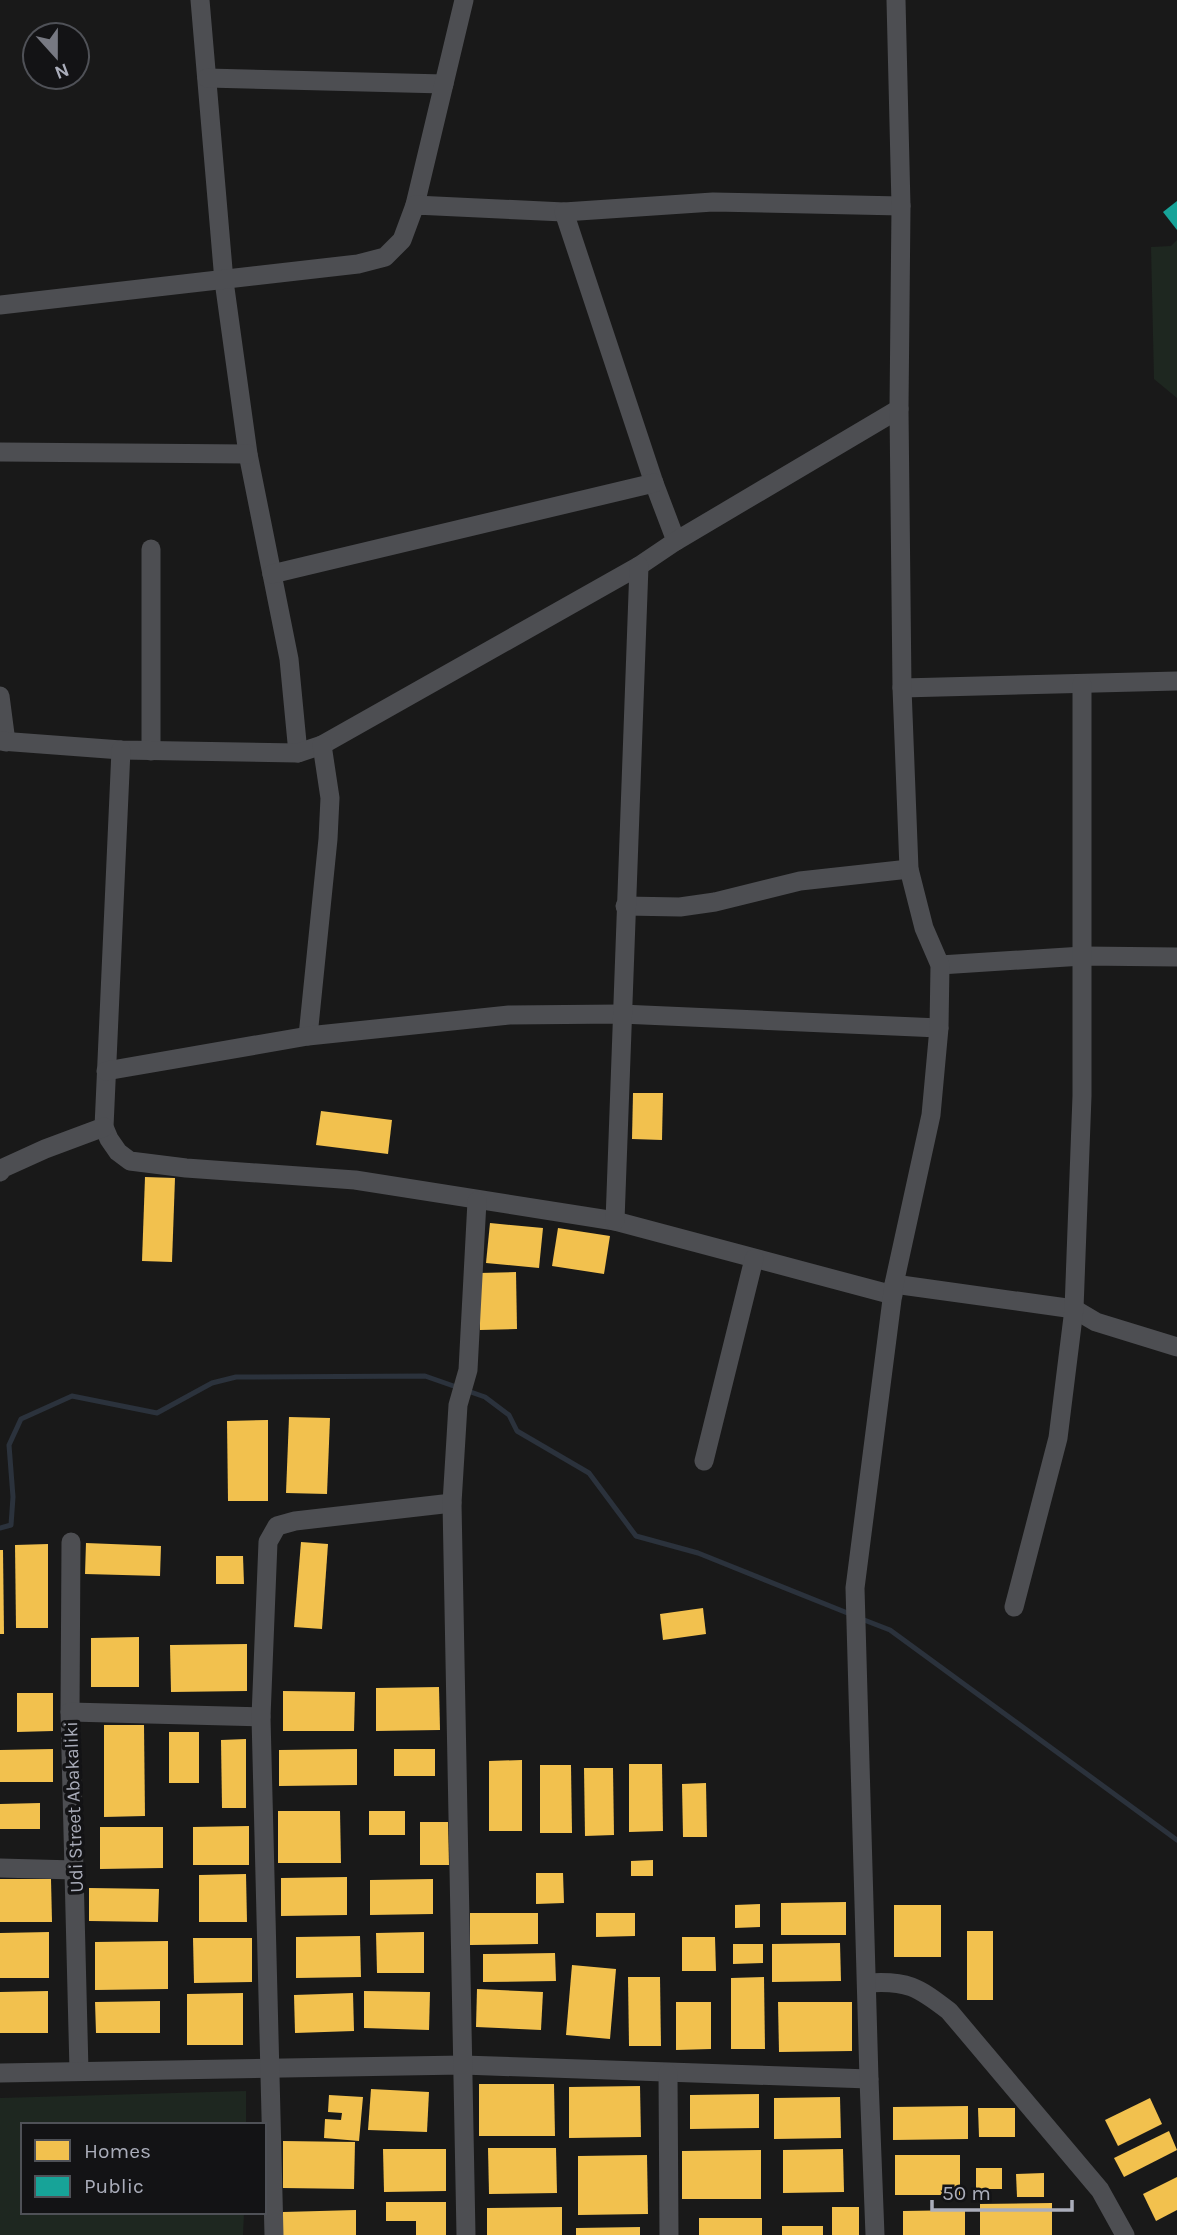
<svg xmlns="http://www.w3.org/2000/svg" width="1177" height="2235" font-family="Karla,sans-serif">
<style>
.green{fill:#1e2720}
.homes{fill:#f2c14e}
.public{fill:#17a398}
.lines{fill:none;stroke-linecap:round;stroke-linejoin:round}
.stream{stroke:#2b323c;stroke-width:5}
.minor{stroke:#4d4e52;stroke-width:19}
.labels{text-anchor:middle;stroke-width:7;stroke-linejoin:round;paint-order:stroke}
.street-label{font-size:19px;fill:#aaadba;stroke:#131315}
</style>
<rect width="100%" height="100%" fill="#191919"/>
<g class="green">
<polygon points="1177,240 1177,398 1154,379 1151,247 1171,246"/>
<polygon points="246,2091 246,2125 23,2125 23,2212 244,2212 243,2235 0,2235 0,2098"/>
</g>
<g class="homes">
<polygon points="633,1093 663,1093 662,1140 632,1139"/>
<polygon points="321,1111 392,1120 388,1154 316,1145"/>
<polygon points="145,1177 175,1178 172,1262 142,1261"/>
<polygon points="490,1223 543,1228 539,1268 486,1263"/>
<polygon points="558,1228 610,1236 604,1274 552,1266"/>
<polygon points="516,1272 517,1329 480,1330 479,1273"/>
<polygon points="289,1417 330,1418 327,1494 286,1493"/>
<polygon points="268,1420 268,1501 228,1501 227,1421"/>
<polygon points="301,1542 328,1544 322,1629 294,1627"/>
<polygon points="86,1543 161,1546 160,1576 85,1574"/>
<polygon points="48,1544 48,1628 16,1628 15,1545"/>
<polygon points="0,1550 3,1550 4,1634 0,1634"/>
<polygon points="216,1556 243,1556 244,1584 216,1584"/>
<polygon points="703,1608 706,1634 663,1640 660,1614"/>
<polygon points="139,1637 139,1687 91,1687 91,1638"/>
<polygon points="247,1644 247,1691 171,1692 170,1645"/>
<polygon points="439,1687 440,1730 376,1731 376,1688"/>
<polygon points="283,1691 355,1692 354,1731 283,1731"/>
<polygon points="17,1693 53,1693 53,1731 17,1732"/>
<polygon points="104,1725 144,1725 145,1816 104,1817"/>
<rect x="169" y="1732" width="30" height="51"/>
<polygon points="246,1739 246,1808 222,1808 221,1740"/>
<polygon points="53,1749 53,1782 0,1782 0,1750"/>
<polygon points="357,1749 357,1785 279,1786 279,1750"/>
<rect x="394" y="1749" width="41" height="27"/>
<polygon points="522,1760 522,1831 489,1831 489,1761"/>
<polygon points="629,1764 662,1764 663,1831 629,1832"/>
<polygon points="540,1765 571,1765 572,1833 540,1833"/>
<polygon points="584,1768 613,1768 614,1835 585,1836"/>
<polygon points="706,1783 707,1837 683,1837 682,1784"/>
<polygon points="40,1803 40,1829 0,1829 0,1804"/>
<polygon points="278,1811 340,1811 341,1863 278,1863"/>
<rect x="369" y="1811" width="36" height="24"/>
<polygon points="420,1822 448,1822 449,1865 420,1865"/>
<polygon points="249,1826 249,1865 193,1865 193,1827"/>
<polygon points="100,1827 163,1827 163,1868 100,1869"/>
<polygon points="653,1860 653,1876 631,1876 631,1861"/>
<polygon points="536,1873 563,1873 564,1903 536,1904"/>
<polygon points="246,1874 247,1922 199,1922 199,1875"/>
<polygon points="347,1877 347,1915 281,1916 281,1878"/>
<polygon points="0,1879 51,1879 52,1922 0,1922"/>
<polygon points="433,1879 433,1914 370,1915 370,1880"/>
<polygon points="89,1888 159,1889 158,1922 89,1921"/>
<polygon points="846,1902 846,1935 781,1935 781,1903"/>
<polygon points="760,1904 760,1927 735,1928 735,1905"/>
<rect x="894" y="1905" width="47" height="52"/>
<polygon points="470,1913 538,1913 538,1944 470,1945"/>
<polygon points="596,1913 635,1913 635,1936 596,1937"/>
<rect x="967" y="1931" width="26" height="69"/>
<polygon points="49,1932 49,1978 0,1978 0,1933"/>
<polygon points="424,1932 424,1973 377,1973 376,1933"/>
<polygon points="360,1936 361,1977 296,1978 296,1937"/>
<polygon points="682,1937 715,1937 716,1971 682,1971"/>
<polygon points="193,1938 252,1938 252,1982 194,1983"/>
<polygon points="168,1941 168,1989 95,1990 95,1942"/>
<polygon points="840,1943 841,1981 772,1982 772,1944"/>
<polygon points="733,1944 763,1944 763,1963 733,1964"/>
<polygon points="555,1953 556,1981 483,1982 483,1954"/>
<polygon points="572,1965 616,1969 610,2039 566,2035"/>
<polygon points="628,1977 660,1977 661,2046 629,2046"/>
<polygon points="764,1977 765,2049 731,2049 731,1978"/>
<polygon points="477,1989 543,1992 541,2030 476,2027"/>
<polygon points="48,1991 48,2033 0,2033 0,1992"/>
<polygon points="364,1991 430,1992 429,2030 364,2028"/>
<polygon points="243,1993 243,2045 187,2045 187,1994"/>
<polygon points="353,1993 354,2031 295,2033 294,1995"/>
<polygon points="160,2001 160,2033 96,2033 95,2002"/>
<polygon points="676,2002 711,2002 711,2049 676,2050"/>
<polygon points="778,2002 852,2002 852,2051 779,2052"/>
<polygon points="479,2084 554,2084 555,2136 479,2136"/>
<polygon points="640,2086 641,2137 569,2138 569,2087"/>
<polygon points="371,2089 429,2092 427,2132 368,2130"/>
<polygon points="759,2094 759,2128 690,2129 690,2095"/>
<polygon points="329,2095 363,2097 359,2141 324,2138 325,2119 341,2120 342,2113 328,2112"/>
<polygon points="840,2097 841,2138 774,2139 774,2098"/>
<polygon points="1150,2098 1162,2124 1118,2146 1105,2120"/>
<polygon points="968,2106 968,2139 893,2140 893,2107"/>
<polygon points="978,2108 1015,2108 1015,2137 979,2137"/>
<polygon points="1169,2131 1177,2150 1124,2177 1114,2158"/>
<polygon points="283,2141 355,2142 354,2189 283,2188"/>
<polygon points="488,2148 556,2148 557,2193 489,2194"/>
<polygon points="383,2149 446,2149 446,2191 384,2192"/>
<polygon points="843,2149 844,2192 783,2193 783,2150"/>
<polygon points="761,2150 761,2199 682,2199 682,2151"/>
<polygon points="647,2155 648,2214 578,2215 578,2156"/>
<rect x="895" y="2155" width="65" height="40"/>
<rect x="976" y="2168" width="26" height="21"/>
<polygon points="1044,2173 1044,2197 1017,2197 1016,2174"/>
<polygon points="1177,2177 1177,2210 1156,2221 1143,2194"/>
<polygon points="386,2202 446,2202 446,2235 416,2235 416,2221 386,2221"/>
<polygon points="1052,2203 1052,2235 980,2235 980,2204"/>
<polygon points="562,2207 562,2235 487,2235 487,2208"/>
<rect x="832" y="2207" width="27" height="28"/>
<polygon points="356,2210 356,2235 283,2235 283,2212"/>
<polygon points="965,2210 965,2235 903,2235 903,2211"/>
<rect x="699" y="2218" width="63" height="17"/>
<rect x="782" y="2226" width="41" height="9"/>
<polygon points="640,2227 640,2235 576,2235 576,2228"/>
</g>
<polygon class="public" points="1177,201 1177,230 1163,212"/>
<g class="lines">
<g class="stream">
<polyline points="0,1528 11,1525 13,1497 9,1445 21,1419 72,1396 157,1413 212,1383 236,1377 425,1376 485,1397 509,1415 517,1431 589,1473 636,1536 698,1553 850,1614"/>
<polyline points="859,1618 890,1630 1177,1840"/>
</g>
<g class="minor">
<polyline points="200,0 224,281 248,454 289,659 298,753"/>
<polyline points="207,78 444,84"/>
<polyline points="415,205 464,0"/>
<polyline points="0,305 358,264 385,257 402,240 415,205 564,212"/>
<polyline points="0,452 248,454"/>
<polyline points="676,541 654,483 564,212 713,202 901,206"/>
<polyline points="151,549 151,751"/>
<polyline points="272,574 654,483"/>
<polyline points="902,688 1177,681"/>
<polyline points="0,696 6,742"/>
<polyline points="0,741 121,750 298,753 322,745 639,566 676,541 899,409"/>
<polyline points="121,750 104,1127 109,1139 118,1152 130,1161 186,1168 355,1180 615,1221 893,1295"/>
<polyline points="625,906 680,907 715,902 800,881 909,869"/>
<polyline points="940,965 1083,956 1177,957"/>
<polyline points="308,1036 328,839 330,798 322,745"/>
<polyline points="106,1071 308,1036 509,1015 621,1014 939,1028"/>
<polyline points="0,1172 3,1168 45,1149 104,1127"/>
<polyline points="615,1221 639,566"/>
<polyline points="894,1284 1074,1309 1096,1322 1177,1347"/>
<polyline points="704,1461 754,1259"/>
<polyline points="71,1542 70,1712 79,2071"/>
<polyline points="1014,1607 1058,1438 1074,1309 1082,1096 1082,684"/>
<polyline points="70,1712 261,1717"/>
<polyline points="0,1868 75,1870"/>
<path d="M 867,1983 C 907,1980 918,1987 949,2011 L 1100,2190 L 1125,2235"/>
<polyline points="0,2073 463,2065 869,2079"/>
<polyline points="668,2073 669,2235"/>
<polyline points="274,2235 261,1717 268,1542 277,1526 295,1521 452,1503"/>
<polyline points="466,2235 452,1503 458,1405 468,1370 477,1201"/>
<polyline points="875,2235 869,2079 855,1588 894,1284 931,1115 939,1028 940,965 924,928 909,869 902,688 899,409 901,206 896,0"/>
</g>
</g>
<g class="labels">
<g class="street-label">
<text transform="translate(73 1807) rotate(-92)" y="7">Udi Street Abakaliki</text>
</g>
</g>
<rect x="21" y="2123" width="245" height="91" fill="#131315" stroke="#4f5157" stroke-width="2"/>
<rect x="35" y="2140" width="35" height="21" fill="#f2c14e" stroke="#4f5157" stroke-width="2"/>
<text x="84" y="2158" font-size="21" fill="#aaadba">Homes</text>
<rect x="35" y="2176" width="35" height="21" fill="#17a398" stroke="#4f5157" stroke-width="2"/>
<text x="84" y="2193" font-size="21" fill="#aaadba">Public</text>
<g transform="translate(56 56) rotate(159)"><circle r="33" fill="#131315" stroke="#4f5157" stroke-width="2"/>
<path d="M0-5L12 26L0 18L-12 26Z" fill="#777982"/>
<text y="-10" font-size="19" font-weight="bold" text-anchor="middle" fill="#aaadba">N</text>
</g>
<path d="M932 2200v10h140v-10" fill="none" stroke="#aaadba" stroke-width="3.5"/>
<text x="942" y="2200" font-size="21" fill="#aaadba" stroke="#131315" stroke-width="5" paint-order="stroke">50 m</text>
</svg>
